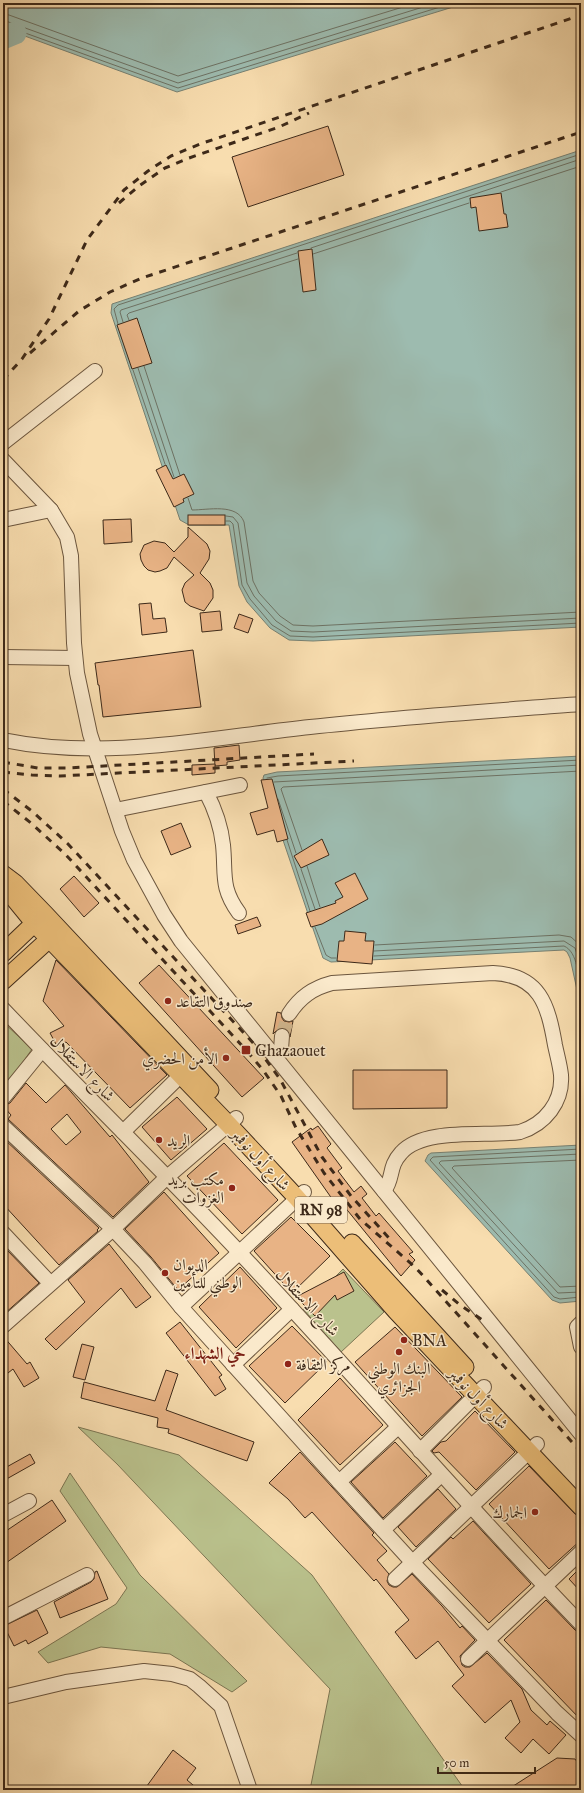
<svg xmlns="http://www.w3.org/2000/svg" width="584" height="1793" font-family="'IM FELL Great Primer',Amiri,serif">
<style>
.green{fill:#bac28d;stroke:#7c7653}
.water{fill:#9dbbaf;stroke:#778173}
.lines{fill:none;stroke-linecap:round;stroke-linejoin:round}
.shore{stroke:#6d7264;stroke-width:1}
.river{stroke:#9dbbaf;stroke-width:23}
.building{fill:#e8b385;stroke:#3d2919;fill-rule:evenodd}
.minor-tunnel{stroke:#d3b991;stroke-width:14;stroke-dasharray:14 7;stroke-linecap:butt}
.minor-casing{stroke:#6c563e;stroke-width:16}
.major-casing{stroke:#3d2919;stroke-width:19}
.minor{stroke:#fae9cb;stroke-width:14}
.major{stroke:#ecbe78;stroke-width:17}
.rail{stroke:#3d2919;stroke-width:3;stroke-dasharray:7 7;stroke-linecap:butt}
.poi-dot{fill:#8f2418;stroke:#fae9cb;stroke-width:1.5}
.labels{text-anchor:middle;stroke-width:3;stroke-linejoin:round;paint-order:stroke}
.shield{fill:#fae9cb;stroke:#76634e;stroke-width:1}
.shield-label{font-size:15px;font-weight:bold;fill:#3d2919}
.poi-label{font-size:16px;fill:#3d2919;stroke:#fae9cb;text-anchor:start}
.street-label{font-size:16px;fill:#3d2919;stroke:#fae9cb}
.neighbourhood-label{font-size:17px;font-weight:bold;fill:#7a1f14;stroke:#fae9cb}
</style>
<rect width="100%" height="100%" fill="#f8ddaf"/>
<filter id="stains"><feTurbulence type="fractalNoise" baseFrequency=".005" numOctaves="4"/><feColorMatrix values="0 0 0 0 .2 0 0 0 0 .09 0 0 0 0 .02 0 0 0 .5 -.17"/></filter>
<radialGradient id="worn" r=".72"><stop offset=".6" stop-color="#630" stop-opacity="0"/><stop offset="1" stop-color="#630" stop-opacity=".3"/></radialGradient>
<g class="green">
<polygon points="3,1022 32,1049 3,1091"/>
<polygon points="343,1269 384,1312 341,1352 303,1309"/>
<polygon points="78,1427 179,1455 312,1575 465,1790 310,1790 330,1689 117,1464"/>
<polygon points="70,1473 140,1575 247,1681 232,1692 170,1654 101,1647 48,1663 38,1652 116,1604 127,1588 60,1491"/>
</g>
<g class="water">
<polygon points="3,3 466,3 177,92 3,28"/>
<polygon points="581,150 581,627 313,641 289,640 270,628 247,602 239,586 229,525 189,525 180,520 111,313 112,304"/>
<polygon points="581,756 581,1008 570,958 567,952 564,950 331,962 323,958 264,784 263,778 264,775 277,772"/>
<polygon points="581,1145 581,1301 560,1303 552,1300 425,1161 428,1155 431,1153"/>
</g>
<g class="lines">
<g class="shore">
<polyline points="3,14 9,15 178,76 416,3"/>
<polyline points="3,20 178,83 436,3"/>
<polyline points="3,25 178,88 453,3"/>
<polyline points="501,192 581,166"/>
<polyline points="311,248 581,159"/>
<polyline points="313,254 469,203"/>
<polyline points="129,320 127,315 129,313 298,259"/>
<polyline points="123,322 120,312 121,310 297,253"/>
<polyline points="118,324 114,309 118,305 581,154"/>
<polyline points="144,366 180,475"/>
<polyline points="138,368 174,477"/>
<polyline points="133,370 165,464"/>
<path d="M 188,498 L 192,510 C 208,510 237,503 244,522 L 253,581 L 259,593 L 280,616 L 293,625 L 313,626 L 581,612"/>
<polyline points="226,516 233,517 238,523 247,583 254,596 276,621 291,631 313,632 581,618"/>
<polyline points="226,521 230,521 233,524 242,585 250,599 272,625 290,636 313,637 581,623"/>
<polyline points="267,778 278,776 581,760"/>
<polyline points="274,782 581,765"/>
<polyline points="278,799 296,853"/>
<polyline points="287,840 310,911"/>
<polyline points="302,850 281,789 283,787 581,771"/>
<polyline points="307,866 320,907"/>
<polyline points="301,869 315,909"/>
<polyline points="315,927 326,955 331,958 336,958"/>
<polyline points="375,945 559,935 571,937 581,946"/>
<polyline points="374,951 564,941 575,948 581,967"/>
<path d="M 374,956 L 564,946 C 578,952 578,977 581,990"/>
<polyline points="581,1149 433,1157 430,1160 554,1297 560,1299 581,1297"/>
<polyline points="581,1154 441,1161 439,1163 558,1293 581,1292"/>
<polyline points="581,1160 454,1166 452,1168 560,1287 581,1286"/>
</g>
<polyline class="river" points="3,38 15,33"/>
</g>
<g class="building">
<polygon points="328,126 344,175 248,207 232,157"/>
<polygon points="501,193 504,214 506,214 508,227 479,231 476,207 471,208 470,198"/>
<polygon points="312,249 316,290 303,292 298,251"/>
<polygon points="137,318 152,363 132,369 117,325"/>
<polygon points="166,465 173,479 184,474 194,494 183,499 184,502 174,507 156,470"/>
<rect x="188" y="515" width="37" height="10"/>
<polygon points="131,519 132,542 104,544 103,520"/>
<polygon points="188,527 207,544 210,551 209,559 200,573 210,583 213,590 213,598 204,611 190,606 185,602 182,590 185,583 194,575 174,557 167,568 160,571 155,572 148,570 144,566 141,560 140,554 144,545 154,541 165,543 174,552 188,537"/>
<polygon points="151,603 153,619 165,618 167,632 142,635 139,604"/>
<polygon points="220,611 222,630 202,632 200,613"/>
<polygon points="239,614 253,619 248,633 234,628"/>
<polygon points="193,650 201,707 103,717 99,685 98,685 95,663"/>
<polygon points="239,745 240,760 227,762 227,765 215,766 214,748"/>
<polygon points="215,764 215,773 192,775 192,765"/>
<polygon points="272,779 288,839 277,842 274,830 257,835 250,813 268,808 261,780"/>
<polygon points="181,823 191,847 171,855 161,831"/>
<polygon points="322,839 329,855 301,868 294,856"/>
<polygon points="355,873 368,899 322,924 311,927 306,913 336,903 335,901 343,897 335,883"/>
<polygon points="74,876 99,903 84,917 60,889"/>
<polygon points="257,917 261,926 238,934 235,925"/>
<polygon points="345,931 366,933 365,941 374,941 372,964 337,961 339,941 344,941"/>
<polygon points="56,960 167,1075 130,1108 66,1042 57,1046 50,1033 64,1026 43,1001"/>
<polygon points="159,965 264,1078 242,1097 139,983"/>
<polygon points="277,1012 281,1013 282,1018 284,1021 289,1022 293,1021 290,1037 289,1032 283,1028 278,1029 273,1034"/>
<polygon points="353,1070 447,1070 447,1108 353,1109"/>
<path d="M 26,1083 L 46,1103 L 65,1085 L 110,1137 L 112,1135 L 149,1182 L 113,1217 L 8,1119 L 11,1115 L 3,1106 L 10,1103 ZM 67,1114 L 81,1132 L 66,1145 L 51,1129 Z"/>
<polygon points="177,1097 207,1129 171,1160 142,1127"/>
<polygon points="318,1126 331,1144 327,1148 342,1168 338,1171 354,1192 361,1186 367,1194 362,1198 376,1216 379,1213 413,1252 409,1254 415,1260 401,1276 339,1200 335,1203 292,1142 311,1128 312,1130"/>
<polygon points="3,1138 99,1228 97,1230 98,1231 59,1265 3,1204"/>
<polygon points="224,1143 278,1200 242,1234 187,1176"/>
<polygon points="164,1192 219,1253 178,1290 151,1257 125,1229"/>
<polygon points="291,1217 330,1256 292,1293 254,1251"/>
<polygon points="109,1244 151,1297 136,1308 121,1288 56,1350 45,1339 85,1302 68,1280"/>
<polygon points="5,1248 39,1283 3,1315 3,1250"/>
<polygon points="240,1267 277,1308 236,1348 199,1307"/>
<polygon points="344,1272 354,1291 337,1300 335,1295 315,1316 296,1297"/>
<polygon points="180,1322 222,1375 219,1377 226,1389 215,1396 166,1333"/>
<polygon points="292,1326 327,1362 285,1403 249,1366"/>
<polygon points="395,1327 462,1397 422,1436 355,1362"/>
<polygon points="3,1336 27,1364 30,1362 39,1378 24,1387 13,1369 3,1377"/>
<polygon points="82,1344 94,1347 85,1380 73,1377"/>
<polygon points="166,1370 178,1374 166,1410 254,1442 247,1461 168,1433 169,1429 157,1427 158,1418 81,1398 84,1382 155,1401"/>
<polygon points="340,1378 383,1425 340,1465 298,1420"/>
<polygon points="475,1411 515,1452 476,1490 439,1452 434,1453 432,1451 441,1442 446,1441"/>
<polygon points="395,1442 427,1476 383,1518 351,1482"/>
<polygon points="300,1452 374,1533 372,1535 387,1551 377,1560 389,1574 387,1581 389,1585 393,1587 397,1587 412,1574 442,1606 460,1628 462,1626 475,1640 460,1656 462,1665 465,1667 470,1667 487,1653 522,1689 531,1710 547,1725 550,1721 566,1735 549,1754 533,1739 521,1753 505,1738 520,1722 511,1700 485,1723 452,1686 464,1675 438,1641 416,1659 395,1632 409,1620 376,1579 374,1581 312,1512 305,1518 288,1499 269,1483"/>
<polygon points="30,1454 35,1463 3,1481 3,1469"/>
<polygon points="529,1466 581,1520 581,1540 549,1569 489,1504"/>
<polygon points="438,1489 456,1509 416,1547 398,1527"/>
<polygon points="52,1500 66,1521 3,1565 3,1533"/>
<polygon points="473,1521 531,1584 489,1623 428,1559 451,1537 453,1539"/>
<polygon points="581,1567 581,1592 569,1579"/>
<polygon points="97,1571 108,1599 60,1618 54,1602 91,1582 94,1579 95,1572"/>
<polygon points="546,1600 575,1630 581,1633 581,1720 504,1640"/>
<polygon points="37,1610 48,1633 28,1644 26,1640 14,1646 4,1626"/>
<polygon points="173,1750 196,1768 187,1780 199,1790 144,1790"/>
<polygon points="557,1758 575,1759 578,1763 577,1790 507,1790"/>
</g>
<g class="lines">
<polyline class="minor-tunnel" points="282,1036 289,1014"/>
<g class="minor-casing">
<g id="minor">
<polyline points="3,443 95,371"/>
<polyline points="3,460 51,510 67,537 71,556 74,643 77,673 90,734 122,831 134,860 164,915 181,941 581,1434"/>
<polyline points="3,520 51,510"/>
<polyline points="3,657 75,658"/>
<path d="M 3,740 C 106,761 207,738 310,727 C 400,717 491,711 581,704"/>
<path d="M 206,792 C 215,809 221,826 223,845 C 226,874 220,887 239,913"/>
<polyline points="115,810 240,785"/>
<path d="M 3,1009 C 81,1091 162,1170 239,1252 C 355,1375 464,1503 581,1624"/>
<path d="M 289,1014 C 300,997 313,988 332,983 L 493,973 C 540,975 548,1005 555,1045 C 557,1055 560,1065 561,1075 C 563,1102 545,1124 520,1132 C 486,1137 424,1127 401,1153 C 388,1167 394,1178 384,1191"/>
<polyline points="275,1057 281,1049 282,1036"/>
<polyline points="3,1098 42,1050"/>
<polyline points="3,1126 113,1229 145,1263 181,1307 339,1482 413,1563 557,1713 581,1735"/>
<polyline points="123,1132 180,1076"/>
<polyline points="3,1233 50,1283"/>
<polyline points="181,1307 304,1192"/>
<polyline points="581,1323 577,1327 581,1347"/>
<polyline points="3,1326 113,1229 166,1178 236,1118"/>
<polyline points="233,1365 292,1309"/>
<polyline points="420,1451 484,1387"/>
<polyline points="339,1482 398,1427"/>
<polyline points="3,1515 29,1501"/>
<polyline points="383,1530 441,1475"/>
<polyline points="395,1579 537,1444"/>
<polyline points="3,1618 87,1575"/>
<polyline points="468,1659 581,1552"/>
<polyline points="3,1697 66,1682 144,1671 172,1674 190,1679 199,1686 221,1706 250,1790"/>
</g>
</g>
<g class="major-casing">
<g id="major">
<polyline points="3,874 15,883 45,914 210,1090"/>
<polyline points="3,885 34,923 229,1125 297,1198 396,1311 581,1507"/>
<polyline points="3,953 43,915"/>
<polyline points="3,981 58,931"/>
<polyline points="352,1243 465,1367"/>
</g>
</g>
<use href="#minor" class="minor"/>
<use href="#major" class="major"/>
<g class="rail">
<polyline points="119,203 139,186 165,168 189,158 279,127 309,113"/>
<polyline points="30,353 79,311 110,292 142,278 581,132"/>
<polyline points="3,380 22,359 49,319 87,240 124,190 148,171 171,156 200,144 581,15"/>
<polyline points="3,762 38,768 68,768 314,754"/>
<polyline points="3,772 32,775 60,776 354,761"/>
<polyline points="3,789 33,812 68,844 255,1045 280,1079 322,1157 351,1196 389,1238"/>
<polyline points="3,801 31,823 66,855 246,1050 263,1070 281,1096 296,1128 324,1173 360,1219 416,1268 581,1452"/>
<polyline points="442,1290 460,1305 487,1323"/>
</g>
</g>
<g class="poi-dot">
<circle cx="168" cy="1001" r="4"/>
<rect x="241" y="1045" width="10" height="10" rx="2"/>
<circle cx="226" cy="1058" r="4"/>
<circle cx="159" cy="1140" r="4"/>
<circle cx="232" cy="1188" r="4"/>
<circle cx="165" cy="1273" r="4"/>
<circle cx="404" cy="1340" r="4"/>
<circle cx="399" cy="1352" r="4"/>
<circle cx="288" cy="1364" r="4"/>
<circle cx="535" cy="1512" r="4"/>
</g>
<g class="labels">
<rect class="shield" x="295" y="1197" width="52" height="26" rx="3"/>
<g class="shield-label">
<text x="321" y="1215">RN 98</text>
</g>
<g class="poi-label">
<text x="176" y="1007">صندوق التقاعد</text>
<text x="255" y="1056">Ghazaouet</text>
<text x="218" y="1064" text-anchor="end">الأمن الحضري</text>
<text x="167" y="1146">الريد</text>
<text x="224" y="1185" text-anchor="end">مكتب بريد<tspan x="224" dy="18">الغزوات</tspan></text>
<text x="173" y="1270">الديوان<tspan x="173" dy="18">الوطني للتأمين</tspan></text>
<text x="412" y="1346">BNA</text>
<text x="296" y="1370">مركز الثقافة</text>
<text x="399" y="1374" text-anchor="middle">البنك الوطني<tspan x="399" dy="18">الجزائري</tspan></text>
<text x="527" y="1518" text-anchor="end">الجمارك</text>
</g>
<g class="street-label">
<text transform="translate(83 1068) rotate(46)" y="6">شارع الاستقلال</text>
<text transform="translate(261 1159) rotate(47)" y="6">شارع أول نوفمبر</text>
<text transform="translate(308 1302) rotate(47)" y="6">شارع الاستقلال</text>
<text transform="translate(479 1398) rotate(46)" y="6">شارع أول نوفمبر</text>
</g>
<g class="neighbourhood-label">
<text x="215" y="1359">حي الشهداء</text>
</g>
</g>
<rect width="584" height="1793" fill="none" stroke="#f8ddaf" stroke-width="16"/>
<rect x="4" y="4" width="576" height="1785" fill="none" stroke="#3d2919" stroke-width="2"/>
<rect x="8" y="8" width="568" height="1777" fill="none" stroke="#3d2919"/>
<path d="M438 1767v6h97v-6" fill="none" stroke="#3d2919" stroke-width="2"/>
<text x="444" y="1767" font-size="12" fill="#3d2919" stroke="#fae9cb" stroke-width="3" paint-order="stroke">50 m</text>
<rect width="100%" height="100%" filter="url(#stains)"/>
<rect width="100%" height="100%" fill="url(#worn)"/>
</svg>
